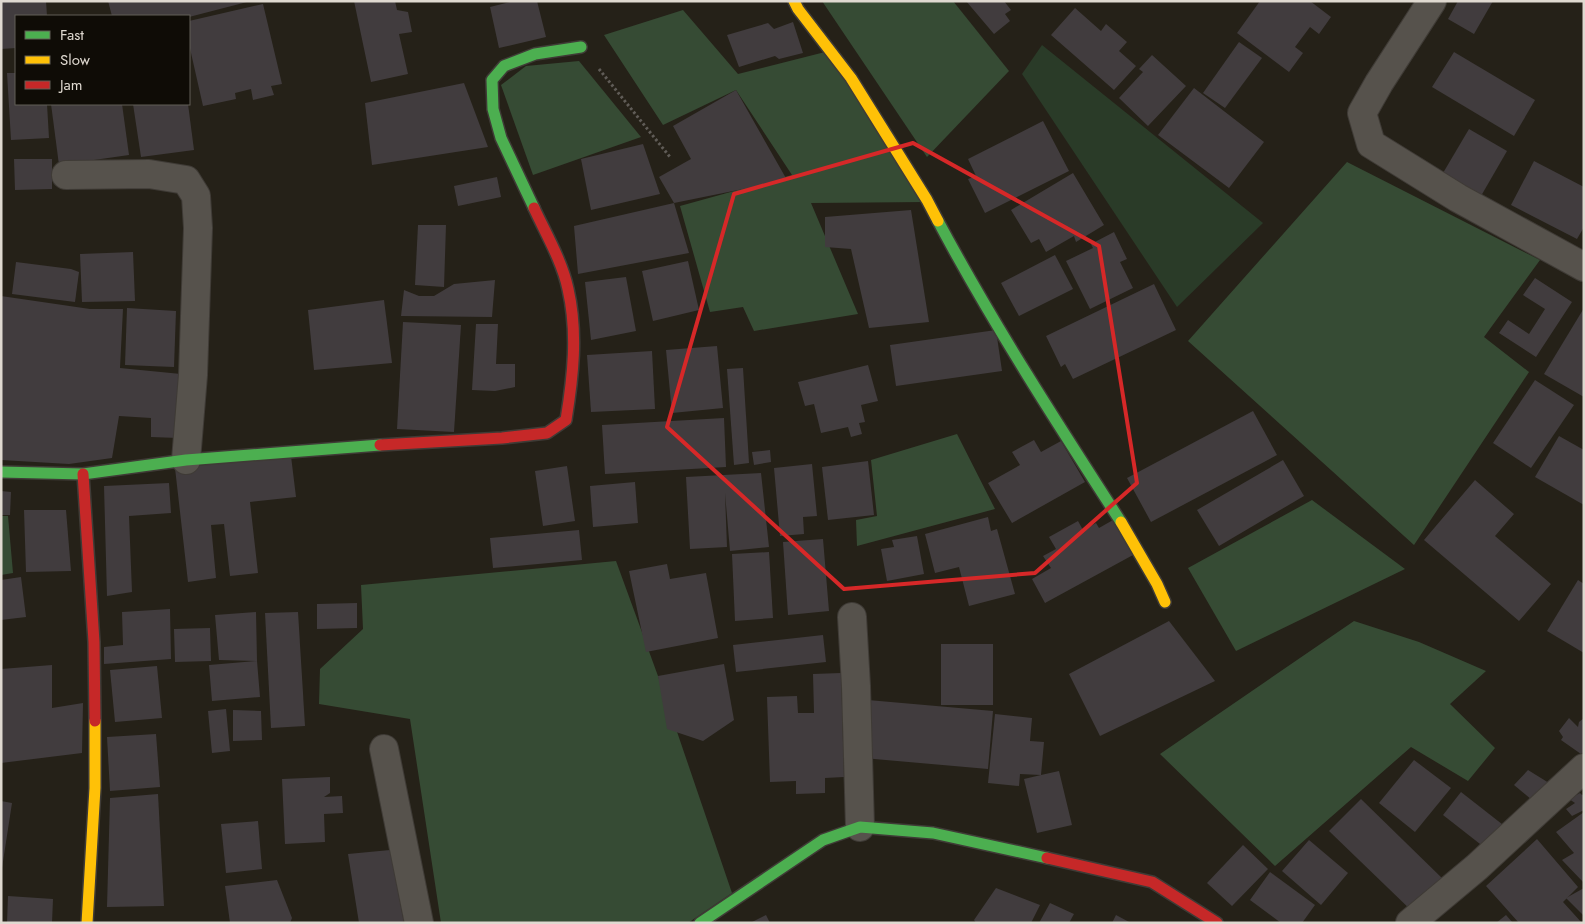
<svg xmlns="http://www.w3.org/2000/svg" width="1585" height="924" font-family="Jost,sans-serif">
<style>
.green{fill:#2a3b28}
.forest{fill:#364b34}
.building{fill:#413c3e}
.lines{fill:none;stroke-linecap:round;stroke-linejoin:round}
.street-casing{stroke:#3f3b36;stroke-width:30}
.fast-casing{stroke:#3f3b36;stroke-width:14}
.slow-casing{stroke:#3f3b36;stroke-width:14}
.jam-casing{stroke:#3f3b36;stroke-width:14}
.path{stroke:#605c57;stroke-width:3;stroke-dasharray:2.5 2.5;stroke-linecap:butt}
.street{stroke:#56524c;stroke-width:28}
.fast{stroke:#4caf50;stroke-width:11}
.slow{stroke:#ffc107;stroke-width:11}
.jam{stroke:#c62828;stroke-width:11}
.marked{fill:none;stroke:#d62828;stroke-width:4;stroke-linejoin:round}
</style>
<rect width="100%" height="100%" fill="#252118"/>
<polygon class="green" points="1042,45 1263,223 1177,307 1022,74"/>
<g class="forest">
<polygon points="822,1 953,1 1009,71 927,157"/>
<polygon points="683,10 738,74 829,51 926,202 811,203 858,314 754,331 743,307 710,312 680,206 792,175 736,90 663,125 604,35"/>
<polygon points="579,61 641,137 533,175 501,85 526,66"/>
<polygon points="1347,162 1540,260 1484,337 1529,372 1414,545 1188,341"/>
<polygon points="957,434 995,509 857,546 856,520 877,516 871,460"/>
<polygon points="1312,500 1405,569 1236,651 1188,568"/>
<polygon points="1,516 8,516 13,573 1,575"/>
<polygon points="616,561 658,676 732,893 688,923 441,923 410,719 319,704 320,669 363,629 361,585"/>
<polygon points="1354,621 1419,642 1486,671 1450,704 1495,748 1468,781 1411,747 1275,866 1160,754"/>
</g>
<g class="building">
<polygon points="1,1 46,1 47,16 16,16 16,48 1,49"/>
<polygon points="108,1 247,1 247,2 189,17 112,16"/>
<polygon points="354,1 395,1 397,10 408,12 412,32 399,34 408,74 371,82"/>
<polygon points="514,1 537,1 546,37 499,48 490,7"/>
<polygon points="966,1 1004,1 1011,10 1005,14 1010,21 994,34"/>
<polygon points="1260,1 1310,1 1331,17 1319,34 1310,27 1295,47 1303,53 1289,72 1237,33"/>
<polygon points="1458,1 1493,1 1474,34 1448,19"/>
<polygon points="263,4 282,84 271,86 274,95 253,100 251,89 235,93 236,99 203,106 189,44 189,21"/>
<polygon points="1075,8 1101,31 1106,24 1127,42 1119,51 1136,66 1114,90 1051,35"/>
<polygon points="793,22 803,53 779,59 775,56 739,67 727,35 768,23 774,29"/>
<polygon points="1239,42 1262,58 1225,108 1203,93"/>
<polygon points="1454,52 1535,100 1514,136 1432,87"/>
<polygon points="1152,55 1186,86 1148,126 1119,98 1143,72 1139,69"/>
<polygon points="7,73 16,73 16,104 47,104 49,138 11,140"/>
<polygon points="464,83 488,147 372,165 365,103"/>
<polygon points="1194,88 1264,142 1229,188 1158,135"/>
<polygon points="736,90 787,180 674,203 659,177 691,159 673,126"/>
<polygon points="51,104 122,104 129,155 59,165"/>
<polygon points="133,104 188,104 194,150 141,157"/>
<polygon points="1043,121 1069,171 985,213 968,179 976,176 968,159"/>
<polygon points="1469,129 1507,151 1481,196 1443,173"/>
<polygon points="643,144 660,194 591,210 581,159"/>
<polygon points="14,159 52,159 52,189 15,190"/>
<polygon points="1534,161 1584,187 1584,227 1577,239 1511,205"/>
<polygon points="1073,173 1104,225 1076,242 1074,236 1046,252 1039,239 1031,243 1011,210"/>
<polygon points="497,177 501,197 458,206 454,186"/>
<polygon points="674,203 689,253 578,274 574,226"/>
<polygon points="911,210 929,322 869,328 851,249 825,247 825,217"/>
<polygon points="418,225 446,225 444,287 415,285"/>
<polygon points="1114,232 1127,259 1120,262 1133,288 1090,309 1066,261 1093,248 1091,244"/>
<polygon points="133,252 135,301 82,302 80,254"/>
<polygon points="1055,255 1073,289 1019,316 1001,283"/>
<polygon points="688,261 699,310 653,321 642,271"/>
<polygon points="16,262 71,269 79,272 75,302 12,294"/>
<polygon points="626,277 636,331 591,340 585,282"/>
<polygon points="1535,278 1572,302 1536,357 1499,333 1508,320 1529,334 1545,309 1523,295"/>
<polygon points="495,280 492,317 401,316 404,290 419,296 434,296 454,284"/>
<polygon points="1154,284 1176,330 1073,379 1065,364 1061,367 1046,336"/>
<polygon points="1,296 90,309 123,309 120,368 181,374 178,438 151,437 151,418 119,416 112,458 69,464 1,460"/>
<polygon points="384,300 392,363 314,370 308,310"/>
<polygon points="127,308 176,311 174,367 125,365"/>
<polygon points="1584,308 1584,397 1544,374"/>
<polygon points="403,322 461,325 454,432 397,429"/>
<polygon points="476,324 498,324 496,364 515,364 515,387 495,391 472,390"/>
<polygon points="996,330 1002,371 896,386 890,345"/>
<polygon points="717,346 723,408 672,413 666,350"/>
<polygon points="652,351 655,409 591,412 587,355"/>
<polygon points="868,365 878,401 861,405 865,422 859,423 862,434 851,437 848,427 821,433 814,404 805,406 798,382"/>
<polygon points="743,368 749,463 734,465 727,369"/>
<polygon points="1535,380 1574,405 1531,468 1493,443"/>
<polygon points="1253,411 1277,455 1151,522 1127,478"/>
<polygon points="724,418 726,467 605,474 602,425"/>
<polygon points="1559,436 1584,450 1584,505 1535,477"/>
<polygon points="1034,440 1041,452 1061,441 1085,482 1012,523 988,483 1020,465 1012,452"/>
<polygon points="770,450 771,462 754,465 752,452"/>
<polygon points="291,456 296,497 250,502 258,573 230,576 224,524 211,525 216,578 188,582 175,468"/>
<polygon points="1283,460 1304,496 1219,546 1197,510"/>
<polygon points="868,461 874,515 828,520 822,467"/>
<polygon points="812,464 817,516 803,517 804,534 780,536 774,468"/>
<polygon points="567,466 575,521 543,526 535,471"/>
<polygon points="761,473 769,547 730,551 725,493 727,547 690,549 686,477"/>
<polygon points="1475,480 1514,514 1495,536 1551,584 1519,621 1424,540"/>
<polygon points="635,482 638,523 593,527 590,486"/>
<polygon points="169,483 171,513 129,516 132,592 107,596 104,486"/>
<polygon points="1,491 11,492 10,515 1,515"/>
<polygon points="24,510 66,510 71,571 26,572"/>
<polygon points="988,517 991,531 997,529 1015,594 969,606 959,567 935,573 925,534"/>
<polygon points="1113,520 1133,555 1045,603 1032,579 1051,568 1043,556 1056,549 1049,537 1078,521 1083,530 1096,523 1099,528"/>
<polygon points="579,530 582,560 493,568 490,538"/>
<polygon points="917,536 924,574 887,581 881,549 894,547 892,540"/>
<polygon points="823,539 829,611 788,615 783,542"/>
<polygon points="769,552 773,618 735,621 732,554"/>
<polygon points="667,564 670,579 706,573 718,638 646,652 629,571"/>
<polygon points="21,577 26,617 1,620 1,580"/>
<polygon points="1578,580 1584,584 1584,653 1547,631"/>
<polygon points="357,603 357,628 317,629 317,604"/>
<polygon points="170,609 171,659 104,664 104,647 123,645 122,612"/>
<polygon points="256,612 257,661 260,697 212,701 209,665 257,661 219,660 215,615"/>
<polygon points="298,612 305,726 271,728 265,613"/>
<polygon points="1169,621 1215,681 1100,736 1069,674"/>
<polygon points="210,628 211,661 175,662 174,629"/>
<polygon points="823,635 826,662 736,672 733,645"/>
<rect x="941" y="644" width="52" height="61"/>
<polygon points="724,664 734,720 703,741 667,729 658,676"/>
<polygon points="52,665 52,708 83,703 82,753 1,763 1,669"/>
<polygon points="157,666 162,718 115,722 110,670"/>
<polygon points="841,673 844,777 825,778 825,793 796,794 796,781 770,782 767,697 797,696 798,713 814,713 813,674"/>
<polygon points="868,700 993,711 988,769 863,758"/>
<polygon points="226,709 230,751 212,753 208,711"/>
<polygon points="233,710 261,711 262,740 233,741"/>
<polygon points="995,714 1032,718 1030,741 1044,742 1041,775 1059,771 1072,825 1037,833 1024,779 1041,775 1020,774 1019,786 988,783"/>
<polygon points="1569,718 1578,727 1579,722 1584,718 1584,752 1581,754 1561,740 1563,737 1559,731"/>
<polygon points="156,734 160,787 110,791 107,737"/>
<polygon points="1414,760 1451,788 1415,832 1379,803"/>
<polygon points="1528,770 1549,783 1532,800 1514,785"/>
<polygon points="330,777 330,793 324,797 342,796 343,813 324,814 325,842 285,844 282,779"/>
<polygon points="1461,792 1507,828 1489,851 1443,815"/>
<polygon points="1580,793 1582,795 1584,794 1584,810 1572,816 1566,809 1575,803 1569,799"/>
<polygon points="158,794 164,906 107,907 110,798"/>
<polygon points="1361,799 1446,882 1415,914 1329,831"/>
<polygon points="1,801 12,803 2,868 1,868"/>
<polygon points="1584,812 1584,883 1562,860 1574,853 1556,832"/>
<polygon points="258,821 262,869 226,873 221,824"/>
<polygon points="1537,839 1578,887 1563,902 1582,923 1519,923 1486,886"/>
<polygon points="1309,840 1348,873 1321,905 1282,871"/>
<polygon points="1243,845 1268,869 1232,906 1207,883"/>
<polygon points="390,850 404,923 359,923 348,854"/>
<polygon points="1270,872 1315,905 1302,923 1281,923 1250,900"/>
<polygon points="277,880 292,918 290,923 230,923 225,886"/>
<polygon points="996,888 1040,905 1031,923 976,923 974,920"/>
<polygon points="1584,888 1584,916 1566,898"/>
<polygon points="8,896 53,899 52,923 7,923"/>
<polygon points="1050,903 1074,914 1069,923 1039,923"/>
<polygon points="766,915 770,923 750,923"/>
<polygon points="1116,915 1131,923 1112,923"/>
<polygon points="1506,915 1513,923 1496,923"/>
</g>
<g class="lines">
<g class="street-casing">
<g id="street">
<polyline points="1432,1 1379,83 1362,113 1371,144 1458,198 1584,267"/>
<polyline points="66,175 149,174 186,180 196,196 198,228 193,375 186,460"/>
<polyline points="852,617 856,686 860,827"/>
<polyline points="384,749 419,923"/>
<polyline points="1410,923 1477,867 1584,768"/>
</g>
</g>
<g class="fast-casing">
<g id="fast">
<polyline points="534,208 501,138 493,109 492,80 504,66 535,54 581,47"/>
<path d="M 938,221 C 993,324 1057,423 1121,522"/>
<polyline points="1,472 83,474 186,460 380,445"/>
<polyline points="700,923 823,840 860,827 933,833 1047,858"/>
</g>
</g>
<g class="slow-casing">
<g id="slow">
<polyline points="794,1 798,9 851,78 927,200 938,221"/>
<polyline points="1121,522 1157,584 1165,602"/>
<polyline points="87,923 95,788 95,721"/>
</g>
</g>
<g class="jam-casing">
<g id="jam">
<path d="M 380,445 L 502,438 L 547,433 L 566,420 C 573,377 578,333 568,289 C 562,261 546,234 534,208"/>
<polyline points="83,474 94,642 95,721"/>
<polyline points="1047,858 1152,882 1217,923"/>
</g>
</g>
<polyline class="path" points="599,69 670,157"/>
<use href="#street" class="street"/>
<use href="#fast" class="fast"/>
<use href="#slow" class="slow"/>
<use href="#jam" class="jam"/>
</g>
<path class="marked" d="M 913,143 L 1099,246 L 1137,483 L 1035,573 L 844,589 L 667,427 L 734,194 Z"/>
<rect width="1585" height="924" fill="none" stroke="#dfd9d0" stroke-width="5"/>
<rect x="15" y="15" width="175" height="90" fill="#0f0c06" stroke="#625e57"/>
<rect x="25" y="31" width="25" height="8" fill="#4caf50" stroke="#625e57"/>
<text x="60" y="40" font-size="15" fill="#dfd9d0">Fast</text>
<rect x="25" y="56" width="25" height="8" fill="#ffc107" stroke="#625e57"/>
<text x="60" y="65" font-size="15" fill="#dfd9d0">Slow</text>
<rect x="25" y="81" width="25" height="8" fill="#c62828" stroke="#625e57"/>
<text x="60" y="90" font-size="15" fill="#dfd9d0">Jam</text>
</svg>
